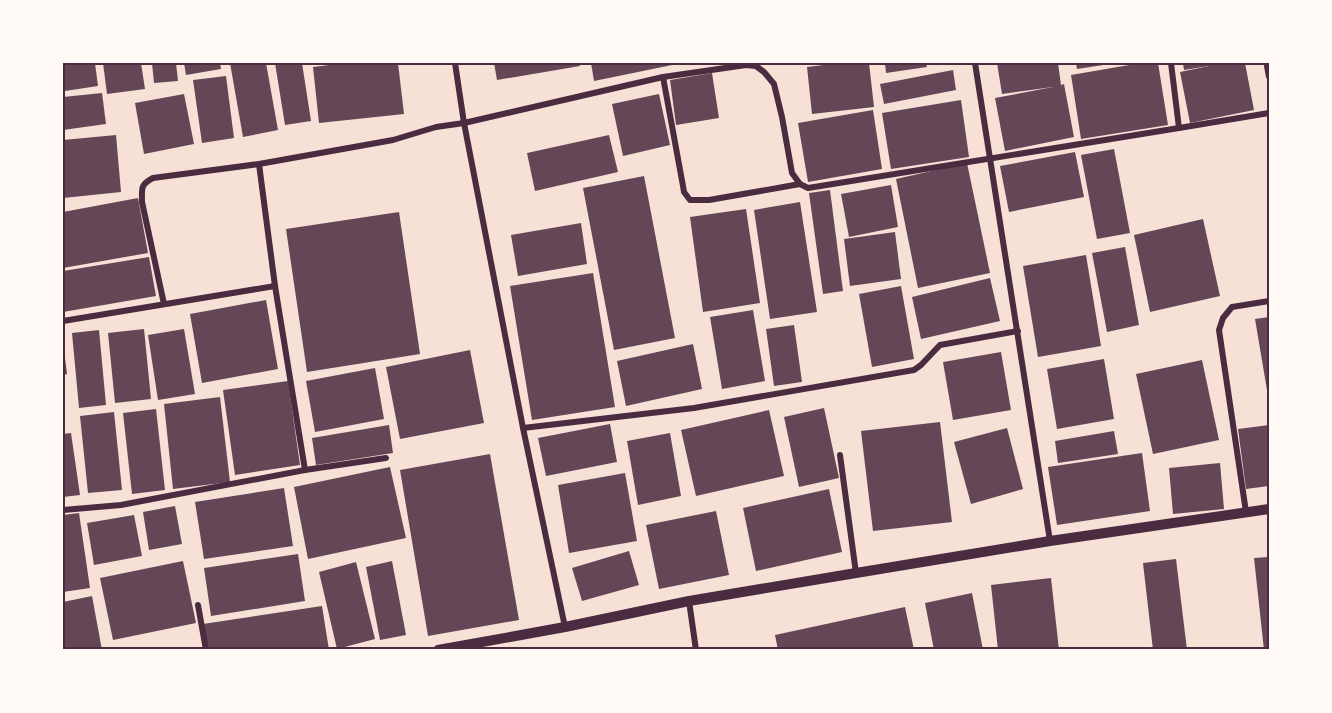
<svg xmlns="http://www.w3.org/2000/svg" width="1332" height="713" font-family="Quicksand,sans-serif">
<style>
.building{fill:#644757}
.lines{fill:none;stroke-linecap:round;stroke-linejoin:round}
.minor{stroke:#4a2c40;stroke-width:6}
.tertiary{stroke:#4a2c40;stroke-width:10}
.neatline{fill:none;stroke:#4a2c40;stroke-width:2}
</style>
<rect width="100%" height="100%" fill="#f7e1d7"/>
<g class="building">
<polygon points="63,63 95,63 98,86 65,91 63,79"/>
<polygon points="103,63 141,63 145,89 107,94"/>
<polygon points="152,63 176,63 178,81 154,83"/>
<polygon points="184,63 220,63 221,69 186,75"/>
<polygon points="230,63 266,63 278,130 243,137"/>
<polygon points="275,63 302,63 311,121 285,125"/>
<polygon points="345,63 398,63 404,114 319,123 313,67"/>
<polygon points="494,63 579,63 580,66 497,80"/>
<polygon points="591,63 677,63 677,64 594,81"/>
<polygon points="840,63 869,63 874,107 812,114 807,67"/>
<polygon points="885,63 926,63 927,67 886,73"/>
<polygon points="997,63 1058,63 1061,85 1064,84 1074,137 1005,151 995,98 1053,87 1002,94"/>
<polygon points="1076,63 1110,63 1110,64 1077,69"/>
<polygon points="1141,63 1158,63 1168,125 1081,139 1071,75"/>
<polygon points="1183,63 1245,63 1254,110 1190,123 1180,72 1209,66 1184,70"/>
<polygon points="953,70 956,90 884,104 880,84"/>
<polygon points="712,73 719,118 676,125 670,80"/>
<polygon points="226,76 234,138 202,143 193,80"/>
<polygon points="102,93 106,124 63,130 63,97"/>
<polygon points="184,94 194,144 144,154 135,103"/>
<polygon points="659,94 670,145 623,156 612,104"/>
<polygon points="961,100 969,157 891,169 882,113"/>
<polygon points="873,110 882,169 808,182 798,123"/>
<polygon points="116,135 121,192 63,198 63,140"/>
<polygon points="609,135 618,172 535,191 527,153"/>
<polygon points="1114,149 1130,233 1097,239 1081,155"/>
<polygon points="1075,152 1084,197 1009,212 1000,166"/>
<polygon points="967,163 990,273 918,288 896,179"/>
<polygon points="644,176 675,338 614,350 583,188"/>
<polygon points="891,185 898,227 849,237 841,194"/>
<polygon points="830,190 843,291 823,294 809,193"/>
<polygon points="138,198 148,253 63,268 63,212"/>
<polygon points="800,202 817,312 770,319 754,210"/>
<polygon points="746,209 760,303 703,312 690,217"/>
<polygon points="399,212 420,354 307,372 286,229"/>
<polygon points="1203,219 1220,296 1150,312 1134,235"/>
<polygon points="581,223 587,264 518,276 511,235"/>
<polygon points="895,232 901,279 850,286 844,239"/>
<polygon points="1125,247 1139,325 1107,332 1092,253"/>
<polygon points="1086,255 1101,346 1038,357 1023,266"/>
<polygon points="149,257 156,296 63,312 63,271"/>
<polygon points="593,273 615,407 532,420 510,286"/>
<polygon points="990,278 1000,321 921,339 912,297"/>
<polygon points="901,286 914,359 872,367 859,294"/>
<polygon points="266,300 278,369 202,383 190,314"/>
<polygon points="753,310 765,381 722,389 710,317"/>
<polygon points="1269,317 1269,396 1268,396 1255,319"/>
<polygon points="794,325 802,382 774,386 766,329"/>
<polygon points="144,329 151,399 115,403 108,333"/>
<polygon points="184,329 195,394 158,400 148,335"/>
<polygon points="99,330 106,405 79,408 72,333"/>
<polygon points="693,344 702,389 626,406 617,361"/>
<polygon points="63,350 64,350 67,374 63,375"/>
<polygon points="470,350 484,423 400,439 386,367"/>
<polygon points="1001,352 1011,410 953,420 943,362"/>
<polygon points="1104,359 1114,419 1057,429 1047,369"/>
<polygon points="1202,360 1219,440 1153,454 1136,374"/>
<polygon points="375,368 384,419 315,432 306,381"/>
<polygon points="288,381 300,465 235,475 223,390"/>
<polygon points="220,397 230,482 173,489 164,404"/>
<polygon points="824,408 839,478 799,487 784,417"/>
<polygon points="156,409 165,490 132,494 123,413"/>
<polygon points="769,410 784,476 696,496 681,430"/>
<polygon points="114,412 122,490 88,493 80,416"/>
<polygon points="940,422 952,522 873,531 861,431"/>
<polygon points="610,424 617,462 546,476 538,438"/>
<polygon points="389,425 393,453 316,465 312,438"/>
<polygon points="1269,425 1269,486 1246,489 1238,429"/>
<polygon points="1007,428 1023,489 971,504 954,442"/>
<polygon points="1114,431 1118,454 1058,463 1055,441"/>
<polygon points="71,433 80,495 63,497 63,434"/>
<polygon points="670,433 681,496 638,505 627,441"/>
<polygon points="1142,453 1150,511 1057,525 1048,467"/>
<polygon points="490,454 519,620 428,636 400,470"/>
<polygon points="1220,463 1224,509 1173,514 1169,468"/>
<polygon points="390,467 406,538 308,559 294,487"/>
<polygon points="625,473 637,541 569,553 558,485"/>
<polygon points="284,488 293,546 204,559 195,502"/>
<polygon points="829,489 842,552 756,571 743,508"/>
<polygon points="175,506 182,544 149,550 143,512"/>
<polygon points="716,511 729,575 659,589 646,525"/>
<polygon points="79,513 90,588 63,592 63,515"/>
<polygon points="134,515 142,556 94,565 87,523"/>
<polygon points="629,551 639,585 582,601 572,568"/>
<polygon points="298,554 305,601 211,616 204,568"/>
<polygon points="1269,557 1269,650 1264,650 1254,558"/>
<polygon points="1176,559 1187,650 1153,650 1143,563"/>
<polygon points="183,561 196,623 113,640 100,578"/>
<polygon points="392,561 406,635 380,640 366,567"/>
<polygon points="356,562 375,639 337,649 319,572"/>
<polygon points="1051,578 1059,650 998,650 991,585"/>
<polygon points="972,593 983,650 934,650 925,603"/>
<polygon points="92,596 102,650 63,650 63,602"/>
<polygon points="322,606 329,650 207,650 203,624"/>
<polygon points="905,607 914,650 778,650 775,635"/>
</g>
<g class="lines">
<g class="minor">
<polyline points="455,63 464,123 523,428 565,627"/>
<polyline points="975,63 1050,541"/>
<polyline points="1171,63 1179,128"/>
<polyline points="1267,66 1269,77"/>
<polyline points="663,77 683,186 684,192 690,200 709,200 800,184"/>
<polyline points="275,286 305,470"/>
<path d="M 164,304 L 142,202 C 142,188 140,185 153,178 L 259,164 L 393,140 L 436,127 L 464,123 L 663,77 L 746,65 L 756,66 L 764,72 L 774,84 L 782,117 L 792,173 L 800,184 L 808,188 L 1179,128 L 1269,113"/>
<polyline points="63,321 275,286 259,164"/>
<polyline points="523,428 694,408 914,370 921,365 940,345 1018,331"/>
<polyline points="840,455 856,573"/>
<polyline points="63,510 121,505 305,470 386,458"/>
<polyline points="1246,512 1219,330 1223,318 1232,307 1269,301"/>
<polyline points="689,601 696,650"/>
<polyline points="198,605 206,650"/>
</g>
<polyline class="tertiary" points="438,650 565,627 689,601 856,573 1050,541 1269,509"/>
</g>
<rect width="1332" height="713" fill="none" stroke="#fffaf5" stroke-width="129"/>
<rect x="64" y="64" width="1204" height="584" class="neatline"/>
</svg>
